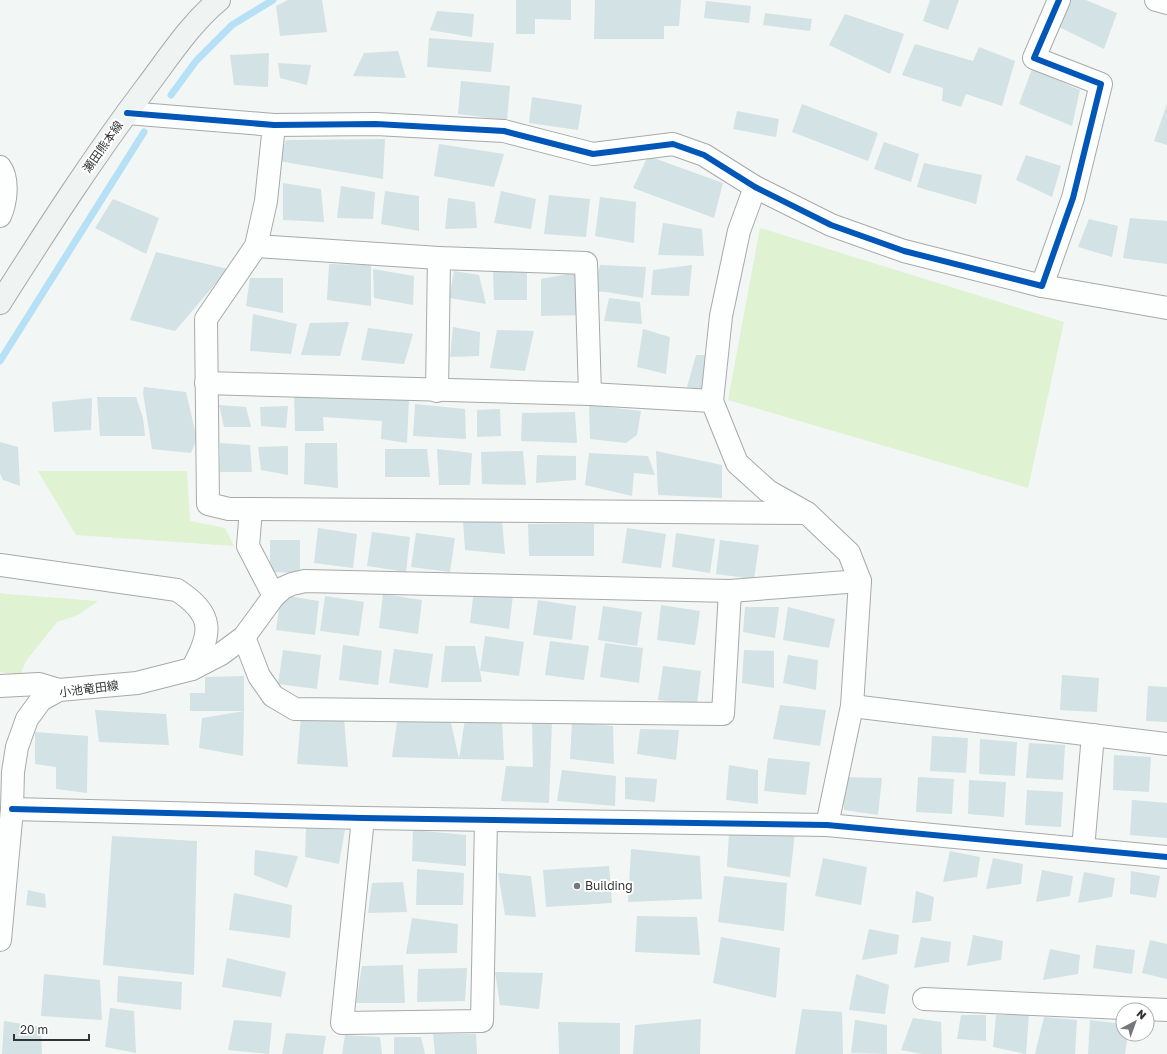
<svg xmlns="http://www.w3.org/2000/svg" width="1167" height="1054" font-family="'Golos Text','Noto Sans JP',sans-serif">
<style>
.green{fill:#dff2d2}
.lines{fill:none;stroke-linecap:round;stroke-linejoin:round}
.stream{stroke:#b6e0f5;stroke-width:7}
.building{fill:#d3e2e4}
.minor-casing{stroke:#a8aaaa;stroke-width:24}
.secondary-casing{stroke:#a8aaaa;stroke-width:24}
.minor{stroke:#fdfefe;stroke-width:22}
.secondary{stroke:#eff3f2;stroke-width:22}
.cycleway-casing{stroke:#fff;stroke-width:8}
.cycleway{stroke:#0057b8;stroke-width:6}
.poi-dot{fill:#757878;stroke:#fff;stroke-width:1.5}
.labels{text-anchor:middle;stroke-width:4;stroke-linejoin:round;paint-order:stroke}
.street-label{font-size:12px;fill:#323434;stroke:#fff}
.poi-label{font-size:12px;fill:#323434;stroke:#fff;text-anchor:start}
</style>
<rect width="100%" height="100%" fill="#f2f6f5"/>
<g class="green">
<polygon points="760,228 1064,322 1028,488 728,400"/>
<polygon points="38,471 187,471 190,521 225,528 234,546 76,535"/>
<polygon points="0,593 7,594 98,601 78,615 57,622 26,661 20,675 0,672"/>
</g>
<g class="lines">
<g class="stream">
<polyline points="171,95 196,61 232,25 273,0"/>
<polyline points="0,361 144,132"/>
</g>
</g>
<g class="building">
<polygon points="288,0 322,0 327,32 280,36 276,6"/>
<polygon points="516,0 571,0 571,20 535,19 535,34 516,34"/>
<polygon points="595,0 681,0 679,26 664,26 664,39 594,39"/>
<polygon points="930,0 959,0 948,30 923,21"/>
<polygon points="1071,0 1086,0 1117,13 1104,49 1059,27"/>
<polygon points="706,1 751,6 749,23 704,18"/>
<polygon points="437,11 474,14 472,37 430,30"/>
<polygon points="765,13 812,19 810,31 763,25"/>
<polygon points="845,14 904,34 890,74 829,45"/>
<polygon points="429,38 494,43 491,72 427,67"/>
<polygon points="915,44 973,61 979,47 1015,61 1002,106 966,94 961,107 942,101 943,88 902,75"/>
<polygon points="398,51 406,78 353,76 364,53"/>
<polygon points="269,53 268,87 234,85 230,55"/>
<polygon points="278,63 311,65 307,85 280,78"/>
<polygon points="1032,69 1080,90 1072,126 1019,104"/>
<polygon points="461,81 510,86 507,120 458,114"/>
<polygon points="532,97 582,105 578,130 529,123"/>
<polygon points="802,104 878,133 868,161 792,132"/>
<polygon points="1167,104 1167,145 1154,141"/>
<polygon points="737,111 779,119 776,137 733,129"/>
<polygon points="385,139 383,179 279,161 286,140"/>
<polygon points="884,142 919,154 911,182 874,169"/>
<polygon points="439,144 504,154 494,187 434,176"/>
<polygon points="1026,155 1061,166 1052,197 1016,180"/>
<polygon points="648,156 723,183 714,218 633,188"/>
<polygon points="924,163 982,175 976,204 917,187"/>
<polygon points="283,183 321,189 324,222 283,220"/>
<polygon points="341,186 375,192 373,219 337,218"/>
<polygon points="385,191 419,196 419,231 381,224"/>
<polygon points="501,191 536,199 531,229 494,223"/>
<polygon points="549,195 590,199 586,237 544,234"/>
<polygon points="600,197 636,202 634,243 595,236"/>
<polygon points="448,198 475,202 477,228 445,229"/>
<polygon points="113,199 159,218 146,254 95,228"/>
<polygon points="1130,218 1167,221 1167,264 1123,258"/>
<polygon points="1089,219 1118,226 1112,257 1078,247"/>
<polygon points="663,223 702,229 704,256 658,255"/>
<polygon points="156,252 228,269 175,331 130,320"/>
<polygon points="329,264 371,265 371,306 327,300"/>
<polygon points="600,265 646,267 643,298 606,292 593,291"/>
<polygon points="692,265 689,296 651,295 653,270"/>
<polygon points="373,269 414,276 413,305 374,298"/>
<polygon points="454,271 479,275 486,304 449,298"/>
<polygon points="493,271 527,271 527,300 494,300"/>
<polygon points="578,272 581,315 541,316 541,279"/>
<polygon points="250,278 283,278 283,313 246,306"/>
<polygon points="609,298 640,302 642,324 604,321"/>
<polygon points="253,314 297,324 291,354 250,351"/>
<polygon points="349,322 340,356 301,355 310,323"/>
<polygon points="453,327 480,332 479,356 450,357"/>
<polygon points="368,328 413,334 404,364 361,360"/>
<polygon points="643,329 670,337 666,374 637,367"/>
<polygon points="497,330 534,331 525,371 490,368"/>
<polygon points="696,355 707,355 703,391 687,387"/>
<polygon points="144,387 186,392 197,439 191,453 152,449 143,393"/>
<polygon points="294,393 409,398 407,443 381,439 382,421 323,417 324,431 295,431"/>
<polygon points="97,397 136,397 143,418 145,436 100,436"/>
<polygon points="92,398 91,430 54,432 52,402"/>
<polygon points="415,404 465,409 466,439 413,436"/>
<polygon points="219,405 246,407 251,427 224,427"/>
<polygon points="589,405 641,411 637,435 626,443 590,439"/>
<polygon points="288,406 286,428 261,426 260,407"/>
<polygon points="500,409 501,436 477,437 477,410"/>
<polygon points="575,412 577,443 521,441 522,413"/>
<polygon points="0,442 18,447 20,486 3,480 0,473"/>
<polygon points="220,443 250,445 252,472 220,472"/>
<polygon points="305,443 337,443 338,488 304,484"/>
<polygon points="288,446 288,475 261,470 258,447"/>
<polygon points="385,449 427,449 430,477 385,477"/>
<polygon points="437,449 472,453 470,485 439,485"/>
<polygon points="523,451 526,485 482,484 481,452"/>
<polygon points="656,451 722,465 722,498 658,495"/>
<polygon points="589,453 648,456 655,475 634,473 632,496 585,485"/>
<polygon points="537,455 576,456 576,480 536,483"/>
<polygon points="463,520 502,522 505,554 465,550"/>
<polygon points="528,524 594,524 594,556 529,556"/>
<polygon points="318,528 357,534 353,568 314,563"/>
<polygon points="627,528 666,534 661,568 622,563"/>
<polygon points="372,532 410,537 406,572 367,566"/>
<polygon points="416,533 455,538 450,572 411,567"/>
<polygon points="676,533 715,539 710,573 672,567"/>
<polygon points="270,540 300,540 300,573 270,572"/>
<polygon points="720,540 759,545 754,579 716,574"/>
<polygon points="474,589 513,595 509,629 470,623"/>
<polygon points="383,594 422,600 418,634 379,628"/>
<polygon points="281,595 319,601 315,635 276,630"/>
<polygon points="325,596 364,602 359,636 320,631"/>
<polygon points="538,600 576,606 572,640 533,635"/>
<polygon points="661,605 700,611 695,645 657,640"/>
<polygon points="603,606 642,612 637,646 598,640"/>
<polygon points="745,607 779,607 775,638 743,632"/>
<polygon points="788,607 835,619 829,648 783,640"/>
<polygon points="485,636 524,642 519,676 480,671"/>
<polygon points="550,641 589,646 584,680 545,675"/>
<polygon points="605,643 643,648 639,683 600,677"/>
<polygon points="343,645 382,651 378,685 339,680"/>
<polygon points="445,646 475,646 482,682 441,682"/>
<polygon points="394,649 433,654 428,688 389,683"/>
<polygon points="283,650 321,655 317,689 278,684"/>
<polygon points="744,650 774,651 774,688 742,683"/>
<polygon points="788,655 818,660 816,690 783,683"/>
<polygon points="663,666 701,671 697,705 658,700"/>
<polygon points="1062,675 1099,678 1097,712 1060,710"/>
<polygon points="244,676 244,711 243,756 199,748 202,718 244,711 190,711 190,693 205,693 205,677"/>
<polygon points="1148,686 1167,687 1167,722 1146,721"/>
<polygon points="780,705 826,710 820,746 773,739"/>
<polygon points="95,710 166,714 169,745 99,742"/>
<polygon points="449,714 459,759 392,757 398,715"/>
<polygon points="301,716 344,718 348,767 297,764"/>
<polygon points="465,719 502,719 504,760 459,759"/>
<polygon points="532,719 552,721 549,803 501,801 506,766 533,767"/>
<polygon points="572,722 613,726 614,764 570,759"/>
<polygon points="640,729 679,730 676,760 637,754"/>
<polygon points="35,732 88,736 87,793 56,789 56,767 35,764"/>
<polygon points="932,736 968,738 966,773 930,771"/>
<polygon points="980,739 1017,742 1015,776 979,774"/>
<polygon points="1029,743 1065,745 1063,780 1026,778"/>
<polygon points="1114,755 1151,757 1149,792 1113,790"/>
<polygon points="768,758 810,762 806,795 764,791"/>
<polygon points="729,765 758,770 758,804 726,800"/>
<polygon points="562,770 616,776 615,806 557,801"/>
<polygon points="625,777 657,779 655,802 625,799"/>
<polygon points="842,777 882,778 878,815 844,810"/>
<polygon points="918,777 954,779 952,814 916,812"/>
<polygon points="969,780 1006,782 1004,817 968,814"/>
<polygon points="1027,790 1063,792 1061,827 1025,825"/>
<polygon points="1132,800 1167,803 1167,838 1130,835"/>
<polygon points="306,828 345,830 339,864 305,857"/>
<polygon points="413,830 466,835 466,866 412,861"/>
<polygon points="729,833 795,833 790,877 727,867"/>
<polygon points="112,836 197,841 194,975 103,965"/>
<polygon points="631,849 700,856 702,899 628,902"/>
<polygon points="255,850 298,856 287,888 254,875"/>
<polygon points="950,851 980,857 977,877 943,882"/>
<polygon points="823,858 867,867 861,905 815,896"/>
<polygon points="993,858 1023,864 1021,884 986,889"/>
<polygon points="609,866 612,903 546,907 543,870"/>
<polygon points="417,869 464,873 463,905 416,905"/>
<polygon points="1042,870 1073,876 1070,896 1036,902"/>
<polygon points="1131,871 1160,876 1156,898 1130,894"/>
<polygon points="1084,872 1115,878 1112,897 1078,903"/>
<polygon points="498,873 531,876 536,917 505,915"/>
<polygon points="724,876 787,883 784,931 718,922"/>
<polygon points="403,882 407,912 368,913 372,883"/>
<polygon points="28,890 45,894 46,908 26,905"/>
<polygon points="916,891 934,897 931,921 912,923"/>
<polygon points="234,893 292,905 290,938 229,930"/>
<polygon points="637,916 697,917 700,955 635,952"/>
<polygon points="412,918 458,924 457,953 406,954"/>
<polygon points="869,929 899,935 897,954 862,960"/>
<polygon points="973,935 1003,941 1001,960 967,966"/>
<polygon points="721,937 780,948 776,998 713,983"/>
<polygon points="921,937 951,942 949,962 914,968"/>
<polygon points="1150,940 1167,944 1167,979 1142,973"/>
<polygon points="1096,945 1135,950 1132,974 1093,968"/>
<polygon points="1050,949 1080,955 1078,974 1043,980"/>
<polygon points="227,958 286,972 281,997 222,987"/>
<polygon points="403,965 405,1003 356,1003 362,966"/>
<polygon points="467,968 465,1001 417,1002 418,969"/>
<polygon points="495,972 543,973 539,1009 500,1005"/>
<polygon points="44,974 100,980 102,1020 41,1016"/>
<polygon points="856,974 889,985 885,1014 849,1010"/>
<polygon points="118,976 182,982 181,1010 117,1002"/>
<polygon points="110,1008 134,1011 136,1053 105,1047"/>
<polygon points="802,1009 842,1012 843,1054 795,1054"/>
<polygon points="1029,1014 1026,1054 993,1047 996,1015"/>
<polygon points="961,1015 986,1015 986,1041 957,1039"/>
<polygon points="1044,1017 1077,1020 1075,1054 1035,1054"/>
<polygon points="913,1018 941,1022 942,1054 922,1054 901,1050"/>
<polygon points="701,1019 700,1054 633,1054 635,1025"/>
<polygon points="234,1020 272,1023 269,1054 228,1050"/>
<polygon points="855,1020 887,1025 887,1054 851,1053"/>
<polygon points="1090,1020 1123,1024 1123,1034 1128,1034 1125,1054 1088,1054"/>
<polygon points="4,1021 41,1027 42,1054 2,1054"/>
<polygon points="558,1022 620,1023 620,1054 559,1054"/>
<polygon points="286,1033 326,1036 323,1054 282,1054"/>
<polygon points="433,1034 476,1034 477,1054 435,1054"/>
<polygon points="345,1035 380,1037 382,1054 342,1054"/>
<polygon points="394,1037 421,1037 425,1054 394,1054"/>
</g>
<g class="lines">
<g class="minor-casing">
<g id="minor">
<polyline points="1156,0 1167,3"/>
<polyline points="127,113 274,125 376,124 504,131 593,154 673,144 704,155 755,187 831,225 904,251 1042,286 1073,198 1101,84 1034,58 1059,0"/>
<polyline points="274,125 266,201 256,246 206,319 208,504 229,509 251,509 248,546 274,596"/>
<path d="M 0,167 C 9,179 6,203 0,216"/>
<polyline points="755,187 739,231 721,316 712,401 737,463 768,491 807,513 849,553 860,581 852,706 827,825"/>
<polyline points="256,246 439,258 586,263 590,394"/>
<polyline points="1042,286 1167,308"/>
<polyline points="206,383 590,394 712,401"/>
<polyline points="437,391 439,258"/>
<polyline points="251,509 806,513"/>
<path d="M 0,565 L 177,590 C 215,615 212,633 192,669"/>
<polyline points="244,637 259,676 273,696 295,709 723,714 730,591"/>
<polyline points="0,686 39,684 59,690"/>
<polyline points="852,706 1167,744"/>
<polyline points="12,809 363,818 827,825 1167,857"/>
<polyline points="363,818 342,1023 482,1021 486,820"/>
<polyline points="1083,849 1093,735"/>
<polyline points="0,940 12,809 13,772 17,747 27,719 41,700 59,690 137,683 192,669 221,654 244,637 274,596 283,588 292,584 305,581 730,591 860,581"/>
<polyline points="924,999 1167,1010"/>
</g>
</g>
<g class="secondary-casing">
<path id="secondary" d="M 0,303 C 47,229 94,156 147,86 C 169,57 190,24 219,0"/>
</g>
<use href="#minor" class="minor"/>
<use href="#secondary" class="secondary"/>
<g class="cycleway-casing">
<g id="cycleway">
<polyline points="127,113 274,125 376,124 504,131 593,154 673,144 704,155 755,187 831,225 904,251 1042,286 1073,198 1101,84 1034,58 1059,0"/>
<polyline points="12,809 363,818 827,825 1167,857"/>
</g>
</g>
<use href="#cycleway" class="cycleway"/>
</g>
<circle class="poi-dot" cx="577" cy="886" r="4"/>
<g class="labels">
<g class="street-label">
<text transform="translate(103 147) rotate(-55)" y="4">瀬田熊本線</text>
<text transform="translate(89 689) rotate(-7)" y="4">小池竜田線</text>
</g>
<g class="poi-label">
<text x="585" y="890">Building</text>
</g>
</g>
<g transform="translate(1135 1022) rotate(41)"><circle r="19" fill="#ffffff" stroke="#adaeae"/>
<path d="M0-3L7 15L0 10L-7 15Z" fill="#757878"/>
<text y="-6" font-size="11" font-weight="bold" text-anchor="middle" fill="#323434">N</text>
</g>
<path d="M14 1034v6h75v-6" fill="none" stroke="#323434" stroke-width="2"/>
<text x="20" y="1034" font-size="12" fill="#323434" stroke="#ffffff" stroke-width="3" paint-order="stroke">20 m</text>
</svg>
